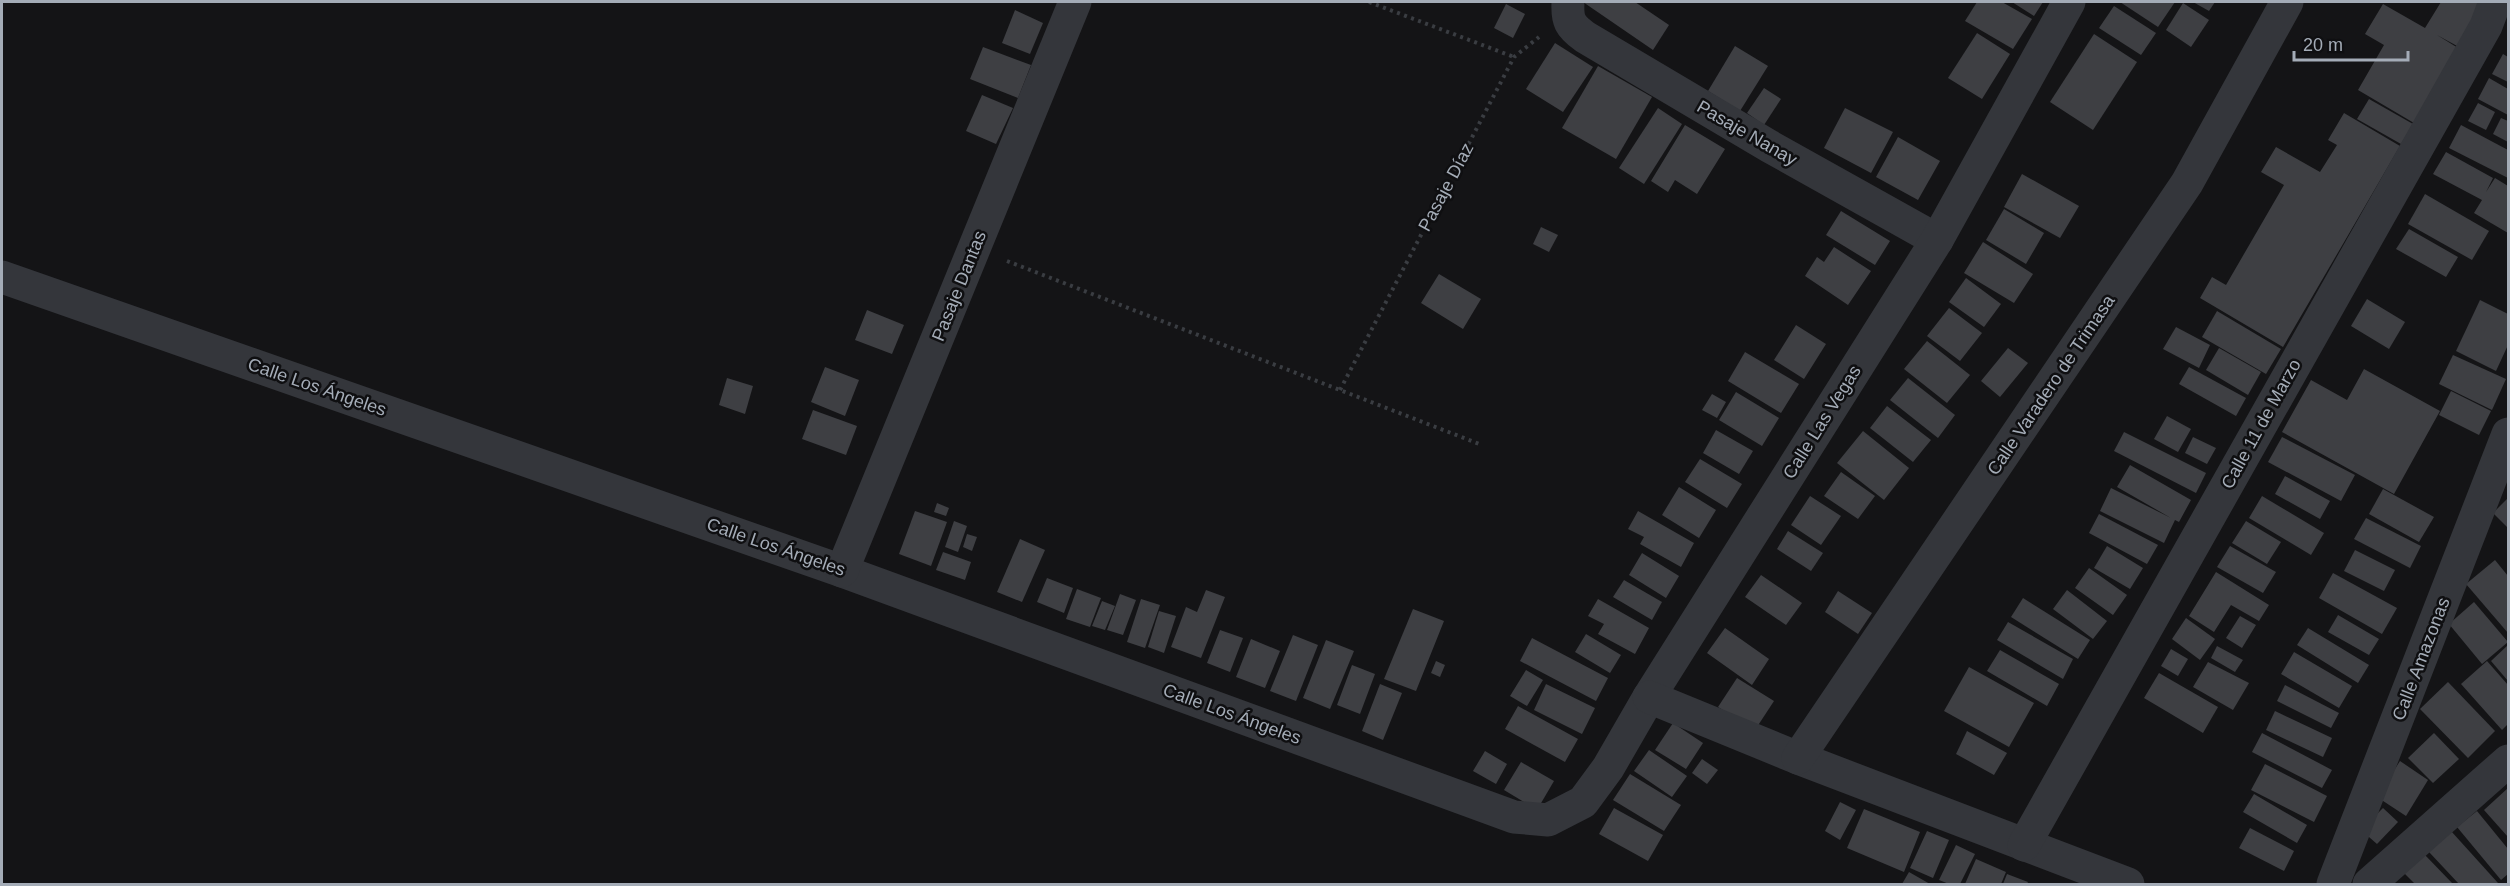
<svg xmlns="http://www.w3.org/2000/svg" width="2510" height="886" font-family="Helvetica,sans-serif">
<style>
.building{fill:#3e3f43}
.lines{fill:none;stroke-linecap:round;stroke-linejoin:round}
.path{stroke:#3a3d42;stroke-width:4;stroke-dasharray:3 4.5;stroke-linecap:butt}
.minor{stroke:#34363b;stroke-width:33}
.labels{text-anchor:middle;stroke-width:5;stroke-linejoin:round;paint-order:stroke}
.street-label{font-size:18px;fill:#a4acb7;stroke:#0f0f11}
</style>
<rect width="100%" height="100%" fill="#141416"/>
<g class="building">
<polygon points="1583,2 1635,2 1669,25 1653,50"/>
<polygon points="1977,2 2002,2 2032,19 2013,49 1965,21"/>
<polygon points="2012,2 2043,2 2034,16"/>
<polygon points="2120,2 2175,2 2158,27"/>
<polygon points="2193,2 2215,2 2209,11"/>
<polygon points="2441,2 2486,2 2459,47 2437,35 2458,48 2414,123 2358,90 2384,45 2365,34 2383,4 2425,28"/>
<polygon points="2183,3 2209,20 2191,47 2166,30"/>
<polygon points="1506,4 1525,14 1513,38 1494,28"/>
<polygon points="2114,6 2156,33 2141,55 2099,28"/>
<polygon points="1015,10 1043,23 1030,54 1002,43"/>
<polygon points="1977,33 2010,54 1982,99 1948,78"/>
<polygon points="2094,34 2137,62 2093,130 2050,102"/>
<polygon points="1555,43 1593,67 1563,112 1526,89"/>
<polygon points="1735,46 1768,66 1740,111 1708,91"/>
<polygon points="983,47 1031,65 1018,98 970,79"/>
<polygon points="2503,54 2508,57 2508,82 2492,74"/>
<polygon points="1598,66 1652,97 1616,159 1562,128"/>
<polygon points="2489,78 2508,89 2508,115 2478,99"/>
<polygon points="1764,88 1781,99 1764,125 1747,113"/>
<polygon points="982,95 1013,108 996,144 966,131"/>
<polygon points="2369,99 2413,124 2401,144 2357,119"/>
<polygon points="2478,103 2495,112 2486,130 2468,121"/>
<polygon points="1658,108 1682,124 1644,184 1619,168"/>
<polygon points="1845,108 1893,132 1871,173 1824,148"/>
<polygon points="2344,113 2400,146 2283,347 2200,298 2212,277 2226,285 2284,185 2261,172 2276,147 2320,172 2337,145 2328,140"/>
<polygon points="2501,118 2508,121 2508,142 2493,134"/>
<polygon points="1685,125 1725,149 1697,194 1675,180 1668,192 1651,181"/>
<polygon points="2461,125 2508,150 2508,178 2449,148"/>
<polygon points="1898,137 1940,161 1918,200 1876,177"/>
<polygon points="2446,152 2493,178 2486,192 2495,178 2508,186 2508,233 2474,213 2482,200 2433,174"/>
<polygon points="2022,174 2079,206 2060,238 2004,207"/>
<polygon points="2425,194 2489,231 2472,260 2408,224"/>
<polygon points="2004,209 2044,233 2026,264 1986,240"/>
<polygon points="1841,211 1890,241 1875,265 1826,235"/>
<polygon points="1541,227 1558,235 1549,252 1533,244"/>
<polygon points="2409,229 2458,257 2446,277 2396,249"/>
<polygon points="1983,242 2033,274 2014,303 1964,273"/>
<polygon points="1834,247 1871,271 1848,305 1805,276 1817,257 1824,262"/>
<polygon points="1439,274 1481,299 1463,329 1421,303"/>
<polygon points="1966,278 2001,304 1984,327 1949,302"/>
<polygon points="2367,299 2405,322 2389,349 2351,326"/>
<polygon points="2480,300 2508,314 2508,345 2496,371 2456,351"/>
<polygon points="1949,308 1982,333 1960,361 1927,336"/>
<polygon points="867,310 904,325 892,354 855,340"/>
<polygon points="2217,311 2281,349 2266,374 2202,337"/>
<polygon points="1796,325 1826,344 1804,379 1774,360"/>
<polygon points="2176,327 2210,345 2199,368 2163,349"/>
<polygon points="1927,341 1970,375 1947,403 1904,369"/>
<polygon points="2008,348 2028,363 2000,397 1981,381"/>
<polygon points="2219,348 2261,372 2248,395 2206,370"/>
<polygon points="1745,352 1799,384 1781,413 1728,381"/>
<polygon points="2453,355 2506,379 2492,410 2439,384"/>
<polygon points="825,367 859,380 845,416 811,402"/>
<polygon points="2189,367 2246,398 2236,416 2179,384"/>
<polygon points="2364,369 2440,411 2394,494 2282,432 2311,380 2347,400"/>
<polygon points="727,378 753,386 745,414 719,405"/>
<polygon points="1908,378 1955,415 1938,438 1890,400"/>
<polygon points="2451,391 2491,411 2479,435 2439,415"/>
<polygon points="1736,392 1779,418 1762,446 1719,420"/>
<polygon points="1712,394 1726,402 1717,418 1702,410"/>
<polygon points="1887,406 1931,440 1913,462 1870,428"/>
<polygon points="813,410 857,426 846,455 802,439"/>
<polygon points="2167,416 2191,429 2178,452 2154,439"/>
<polygon points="1716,430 1753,451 1739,474 1703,453"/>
<polygon points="1863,431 1909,468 1884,500 1837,463"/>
<polygon points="2124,432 2206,473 2196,493 2114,451"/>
<polygon points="2193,437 2216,448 2207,464 2185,453"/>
<polygon points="2282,437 2355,475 2341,501 2268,462"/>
<polygon points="1700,459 1742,484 1727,508 1685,482"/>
<polygon points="2130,465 2191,500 2179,522 2175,520 2164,543 2100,511 2111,488 2171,518 2117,487"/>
<polygon points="1841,472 1875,496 1858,519 1824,496"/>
<polygon points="2285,476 2330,501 2320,519 2275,494"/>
<polygon points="1679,487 1716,510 1699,538 1662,515"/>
<polygon points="2383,489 2434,517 2419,542 2369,514"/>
<polygon points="1810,496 1841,516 1821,545 1791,525"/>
<polygon points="2262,496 2324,533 2311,555 2249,518"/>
<polygon points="2508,498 2508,528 2493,513"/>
<polygon points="937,503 949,508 946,516 934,512"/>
<polygon points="915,511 947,522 931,566 899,554"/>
<polygon points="1638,511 1694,543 1681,567 1640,544 1644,537 1628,529"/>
<polygon points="2099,514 2158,545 2147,564 2089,533"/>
<polygon points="2366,518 2421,546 2410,568 2354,539"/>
<polygon points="954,521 967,526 958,552 945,547"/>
<polygon points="2246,521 2281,542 2267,564 2232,543"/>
<polygon points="1788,531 1823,553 1811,571 1777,549"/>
<polygon points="967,534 977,537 972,551 963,547"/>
<polygon points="1020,539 1045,550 1022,602 997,592"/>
<polygon points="2107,546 2143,568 2130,589 2094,568"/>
<polygon points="2230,546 2276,572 2263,593 2217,567"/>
<polygon points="2355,550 2395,570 2384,591 2344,571"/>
<polygon points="943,552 971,562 965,580 936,570"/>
<polygon points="1642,553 1679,576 1666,598 1629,575"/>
<polygon points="2495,560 2508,576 2508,633 2466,584"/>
<polygon points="2089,568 2127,595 2113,615 2075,588"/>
<polygon points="2216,572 2269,605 2259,621 2231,605 2214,632 2189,616"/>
<polygon points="2333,573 2397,608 2382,634 2319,598"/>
<polygon points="1761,575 1802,603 1786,625 1745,597"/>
<polygon points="1047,578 1073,588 1064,613 1037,602"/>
<polygon points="1624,580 1662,602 1652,620 1613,597"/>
<polygon points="1077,589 1101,598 1090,627 1066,619"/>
<polygon points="1206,590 1225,597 1201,658 1171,647 1186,607 1197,612"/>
<polygon points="2067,590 2107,621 2093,639 2053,609"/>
<polygon points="1838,591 1872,613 1858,634 1825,612"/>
<polygon points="1120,594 1136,600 1123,635 1107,630"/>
<polygon points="2023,598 2090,640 2078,659 2011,617"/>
<polygon points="1141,599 1160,605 1145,648 1127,642"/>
<polygon points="1598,599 1649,628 1635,654 1598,634 1604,624 1588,616"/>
<polygon points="1102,601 1115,606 1105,630 1092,626"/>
<polygon points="2474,602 2508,642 2482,664 2449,624"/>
<polygon points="1413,609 1444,621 1416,691 1384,679"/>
<polygon points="1159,611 1176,616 1164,653 1148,647"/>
<polygon points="2338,615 2379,639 2369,655 2328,632"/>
<polygon points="2240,616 2256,625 2242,648 2226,638"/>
<polygon points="2186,618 2215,639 2200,660 2172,639"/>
<polygon points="2008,622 2073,659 2063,679 1997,640"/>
<polygon points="1725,628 1769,659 1752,685 1707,653"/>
<polygon points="2308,628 2369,665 2358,683 2297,645"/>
<polygon points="1220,630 1243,638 1230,672 1207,663"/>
<polygon points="1586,634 1621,655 1610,673 1575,652"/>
<polygon points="1293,635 1318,645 1296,701 1270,691"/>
<polygon points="1532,638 1608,678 1596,701 1520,661"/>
<polygon points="1251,639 1280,651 1265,688 1236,677"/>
<polygon points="1326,640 1354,651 1330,709 1303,698"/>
<polygon points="2508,645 2508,681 2491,661"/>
<polygon points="2217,646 2243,660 2235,672 2211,658"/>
<polygon points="2171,649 2188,659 2178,676 2161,666"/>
<polygon points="2000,650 2059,684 2047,706 1987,671"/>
<polygon points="2294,652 2352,686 2339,708 2281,674"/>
<polygon points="1436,661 1445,665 1440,677 1431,673"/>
<polygon points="2487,661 2508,685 2508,724 2502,730 2461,684"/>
<polygon points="2208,662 2249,683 2233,710 2193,687"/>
<polygon points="1352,665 1375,674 1360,714 1337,705"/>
<polygon points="1969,667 2034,703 2009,747 1944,711"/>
<polygon points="1526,670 1543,680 1527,706 1510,696"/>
<polygon points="2159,673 2218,707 2203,733 2144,698"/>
<polygon points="1737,678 1774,701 1755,730 1718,707"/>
<polygon points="2448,682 2495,731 2468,758 2420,709"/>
<polygon points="1380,684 1402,693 1383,740 1362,731"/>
<polygon points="1546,684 1595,708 1582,734 1534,710"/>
<polygon points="2285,685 2339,713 2331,728 2277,701"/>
<polygon points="1518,706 1578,739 1565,762 1505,729"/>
<polygon points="2275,711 2332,738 2323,757 2266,730"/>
<polygon points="1673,723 1703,743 1686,769 1655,750"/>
<polygon points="1967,731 2007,753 1994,775 1956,754"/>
<polygon points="2262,733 2332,770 2322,788 2252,752"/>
<polygon points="2434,733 2459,759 2433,783 2408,758"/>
<polygon points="1649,750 1687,776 1672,797 1634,771"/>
<polygon points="1485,751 1507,764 1496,784 1473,771"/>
<polygon points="1702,759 1718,770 1707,784 1692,773"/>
<polygon points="2400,761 2428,780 2406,816 2377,797"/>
<polygon points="1521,762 1554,781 1537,810 1504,790"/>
<polygon points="2265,764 2327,796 2314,822 2251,790"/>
<polygon points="1630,774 1681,805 1664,831 1613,800"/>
<polygon points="2508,788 2508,837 2484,810"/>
<polygon points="2254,794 2307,825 2297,843 2243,812"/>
<polygon points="1840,802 1856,810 1840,840 1825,831"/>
<polygon points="1614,808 1663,835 1648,861 1599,834"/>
<polygon points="2383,808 2398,822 2377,844 2361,830"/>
<polygon points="1864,809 1920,832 1904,872 1847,848"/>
<polygon points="2477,811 2508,849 2508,874 2501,880 2457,827"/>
<polygon points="2250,828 2294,851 2284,871 2239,848"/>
<polygon points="1927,831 1949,840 1933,878 1910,868"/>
<polygon points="2451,831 2498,883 2496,884 2459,884 2429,852"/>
<polygon points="1956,845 1975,854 1960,884 1949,884 1939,880"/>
<polygon points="2424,854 2453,884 2415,884 2404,873"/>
<polygon points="1976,859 2006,872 2001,884 1965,884"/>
<polygon points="1909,872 1930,884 1902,884"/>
<polygon points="2007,874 2028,882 2027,884 2003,884"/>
</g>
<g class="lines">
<g class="path">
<polyline points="1369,2 1514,57"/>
<polyline points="1007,261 1482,445"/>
<polyline points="1340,390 1514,57 1539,37"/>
</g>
<g class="minor">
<path d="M 1568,2 C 1567,21 1570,26 1585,37 L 1769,146 L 1937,240"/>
<polyline points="2,277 842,571 1514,817 1548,820 1583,802 1608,768 1649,697 1937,240 2069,2"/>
<polyline points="842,571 1075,2"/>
<polyline points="1649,697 1798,758 2128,884"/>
<polyline points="1798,758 2187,183 2287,2"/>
<polyline points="2024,845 2486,26 2495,2"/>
<polyline points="2333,884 2508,434"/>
<polyline points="2369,884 2508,761"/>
</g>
</g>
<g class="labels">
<g class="street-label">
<text transform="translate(1747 133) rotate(30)" y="6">Pasaje Nanay</text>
<text transform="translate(1446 187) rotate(-62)" y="6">Pasaje Díaz</text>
<text transform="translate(959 286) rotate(-68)" y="6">Pasaje Dantas</text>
<text transform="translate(2051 385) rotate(-56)" y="6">Calle Varadero de Trimasa</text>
<text transform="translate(317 387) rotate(19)" y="6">Calle Los Ángeles</text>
<text transform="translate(1822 422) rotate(-58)" y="6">Calle Las Vegas</text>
<text transform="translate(2261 424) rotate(-61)" y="6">Calle 11 de Marzo</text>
<text transform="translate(776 547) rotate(19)" y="6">Calle Los Ángeles</text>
<text transform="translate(2421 659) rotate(-69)" y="6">Calle Amazonas</text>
<text transform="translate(1232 714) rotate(20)" y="6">Calle Los Ángeles</text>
</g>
</g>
<rect width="2510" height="886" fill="none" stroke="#a4acb7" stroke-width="6"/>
<path d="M2294 51v9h114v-9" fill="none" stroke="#a4acb7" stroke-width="3"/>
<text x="2303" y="51" font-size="18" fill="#a4acb7" stroke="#0f0f11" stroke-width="4.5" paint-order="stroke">20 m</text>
</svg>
